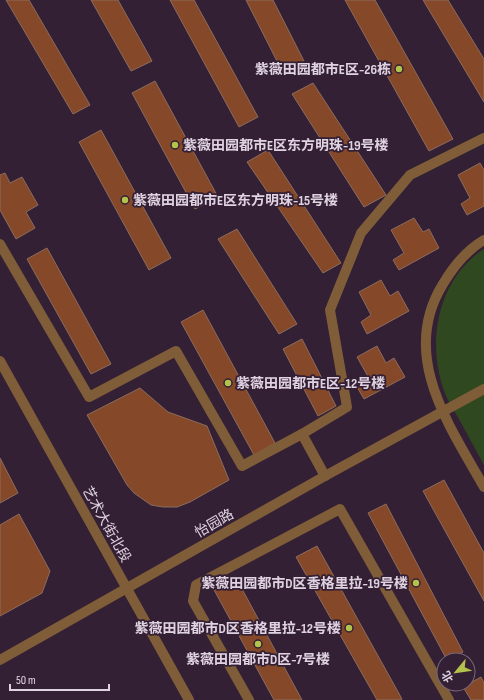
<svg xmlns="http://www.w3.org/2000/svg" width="484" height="700" font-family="'Sofia Sans Condensed','Noto Sans SC',sans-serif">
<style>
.green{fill:#304820}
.building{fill:#854829;stroke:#8c6c5e}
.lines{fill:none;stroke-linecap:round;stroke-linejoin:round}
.minor{stroke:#7f5d38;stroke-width:10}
.poi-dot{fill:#b3c24b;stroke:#342035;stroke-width:1.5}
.labels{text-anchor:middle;stroke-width:3.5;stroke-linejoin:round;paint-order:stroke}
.poi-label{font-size:14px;font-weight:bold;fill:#e0d3e1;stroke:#342035;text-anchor:end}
.street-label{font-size:14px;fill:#e0d3e1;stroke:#342035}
</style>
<rect width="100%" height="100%" fill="#342035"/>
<path class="green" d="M 484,249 L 484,465 C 476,450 467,434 459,419 C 455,412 450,405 447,398 C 425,347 436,280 484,249 Z"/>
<g class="building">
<polygon points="6,0 29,0 90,105 73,114"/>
<polygon points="91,0 118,0 152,61 131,71"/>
<polygon points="170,0 194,0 258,117 239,127"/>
<polygon points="246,0 273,0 304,61 283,73"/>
<polygon points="345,0 375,0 453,139 429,151"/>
<polygon points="423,0 448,0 484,59 484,102"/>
<polygon points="155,81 218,197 195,209 132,93"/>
<polygon points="313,83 386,195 364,207 292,94"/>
<polygon points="101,130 171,258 149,270 79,142"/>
<polygon points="268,150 341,263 323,273 247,162"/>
<polygon points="480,163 484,170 484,206 467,215 461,204 470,198 458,175"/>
<polygon points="5,173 10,183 22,177 38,205 26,212 35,228 16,239 0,210 0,175"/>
<polygon points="414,218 423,232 429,229 439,248 399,270 393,260 404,253 391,230"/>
<polygon points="237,229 297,324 279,334 218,239"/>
<polygon points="47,248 111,364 91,374 27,259"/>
<polygon points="381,280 390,296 398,291 409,311 367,334 361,322 371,315 359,292"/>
<polygon points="203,310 275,443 254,455 181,322"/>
<polygon points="302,339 336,406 318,416 283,349"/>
<polygon points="377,346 386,363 394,358 405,377 364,399 357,387 370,380 357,357"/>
<polygon points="140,388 168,412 207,426 229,480 190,502 177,507 163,507 151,505 134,493 127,485 87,415"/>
<polygon points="0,458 18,493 0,503"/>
<polygon points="444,480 484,553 484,601 423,491"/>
<polygon points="386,504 463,652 448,660 447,660 368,513"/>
<polygon points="19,514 50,571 42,593 0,616 0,525"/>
<polygon points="317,546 402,699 400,700 377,700 296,557"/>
<polygon points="235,576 302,700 274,700 213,588"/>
<polygon points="481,677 484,683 484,700 471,700 463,687"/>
</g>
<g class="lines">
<g class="minor">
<path d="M 484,240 C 467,250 453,267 443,284 C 399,355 449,425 484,487"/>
<polyline points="0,244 89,397 176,351 242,466 302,434 347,407 330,310 361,233 410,175 484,138"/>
<polyline points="0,361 189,700"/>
<polyline points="302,434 325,476"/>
<polyline points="0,660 325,476 484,389"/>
<polyline points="249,700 193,601 196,585 340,509 449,700"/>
</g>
</g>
<g class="poi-dot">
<circle cx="399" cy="69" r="4"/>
<circle cx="175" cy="145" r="4"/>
<circle cx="125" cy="200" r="4"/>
<circle cx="228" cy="383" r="4"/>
<circle cx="416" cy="583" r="4"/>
<circle cx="349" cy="628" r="4"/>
<circle cx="258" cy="644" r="4"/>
</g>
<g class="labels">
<g class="poi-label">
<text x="391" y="74">紫薇田园都市E区-26栋</text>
<text x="183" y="150" text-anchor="start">紫薇田园都市E区东方明珠-19号楼</text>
<text x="133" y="205" text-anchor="start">紫薇田园都市E区东方明珠-15号楼</text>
<text x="236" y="388" text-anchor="start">紫薇田园都市E区-12号楼</text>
<text x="408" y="588">紫薇田园都市D区香格里拉-19号楼</text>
<text x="341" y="633">紫薇田园都市D区香格里拉-12号楼</text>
<text x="258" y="664" text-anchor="middle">紫薇田园都市D区-7号楼</text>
</g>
<g class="street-label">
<text transform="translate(214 523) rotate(-30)" y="5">怡园路</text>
<text transform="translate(107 524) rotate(61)" y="5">艺术大街北段</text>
</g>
</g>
<g transform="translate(456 672) rotate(241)"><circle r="19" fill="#342035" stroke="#79687a"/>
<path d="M0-3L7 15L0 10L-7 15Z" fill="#b3c24b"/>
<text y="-6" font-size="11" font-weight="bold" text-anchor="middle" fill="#e0d3e1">北</text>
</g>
<path d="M10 684v6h99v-6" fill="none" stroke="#e0d3e1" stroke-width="2"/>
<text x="16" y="684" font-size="12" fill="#e0d3e1" stroke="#342035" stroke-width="3" paint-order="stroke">50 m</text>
</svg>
